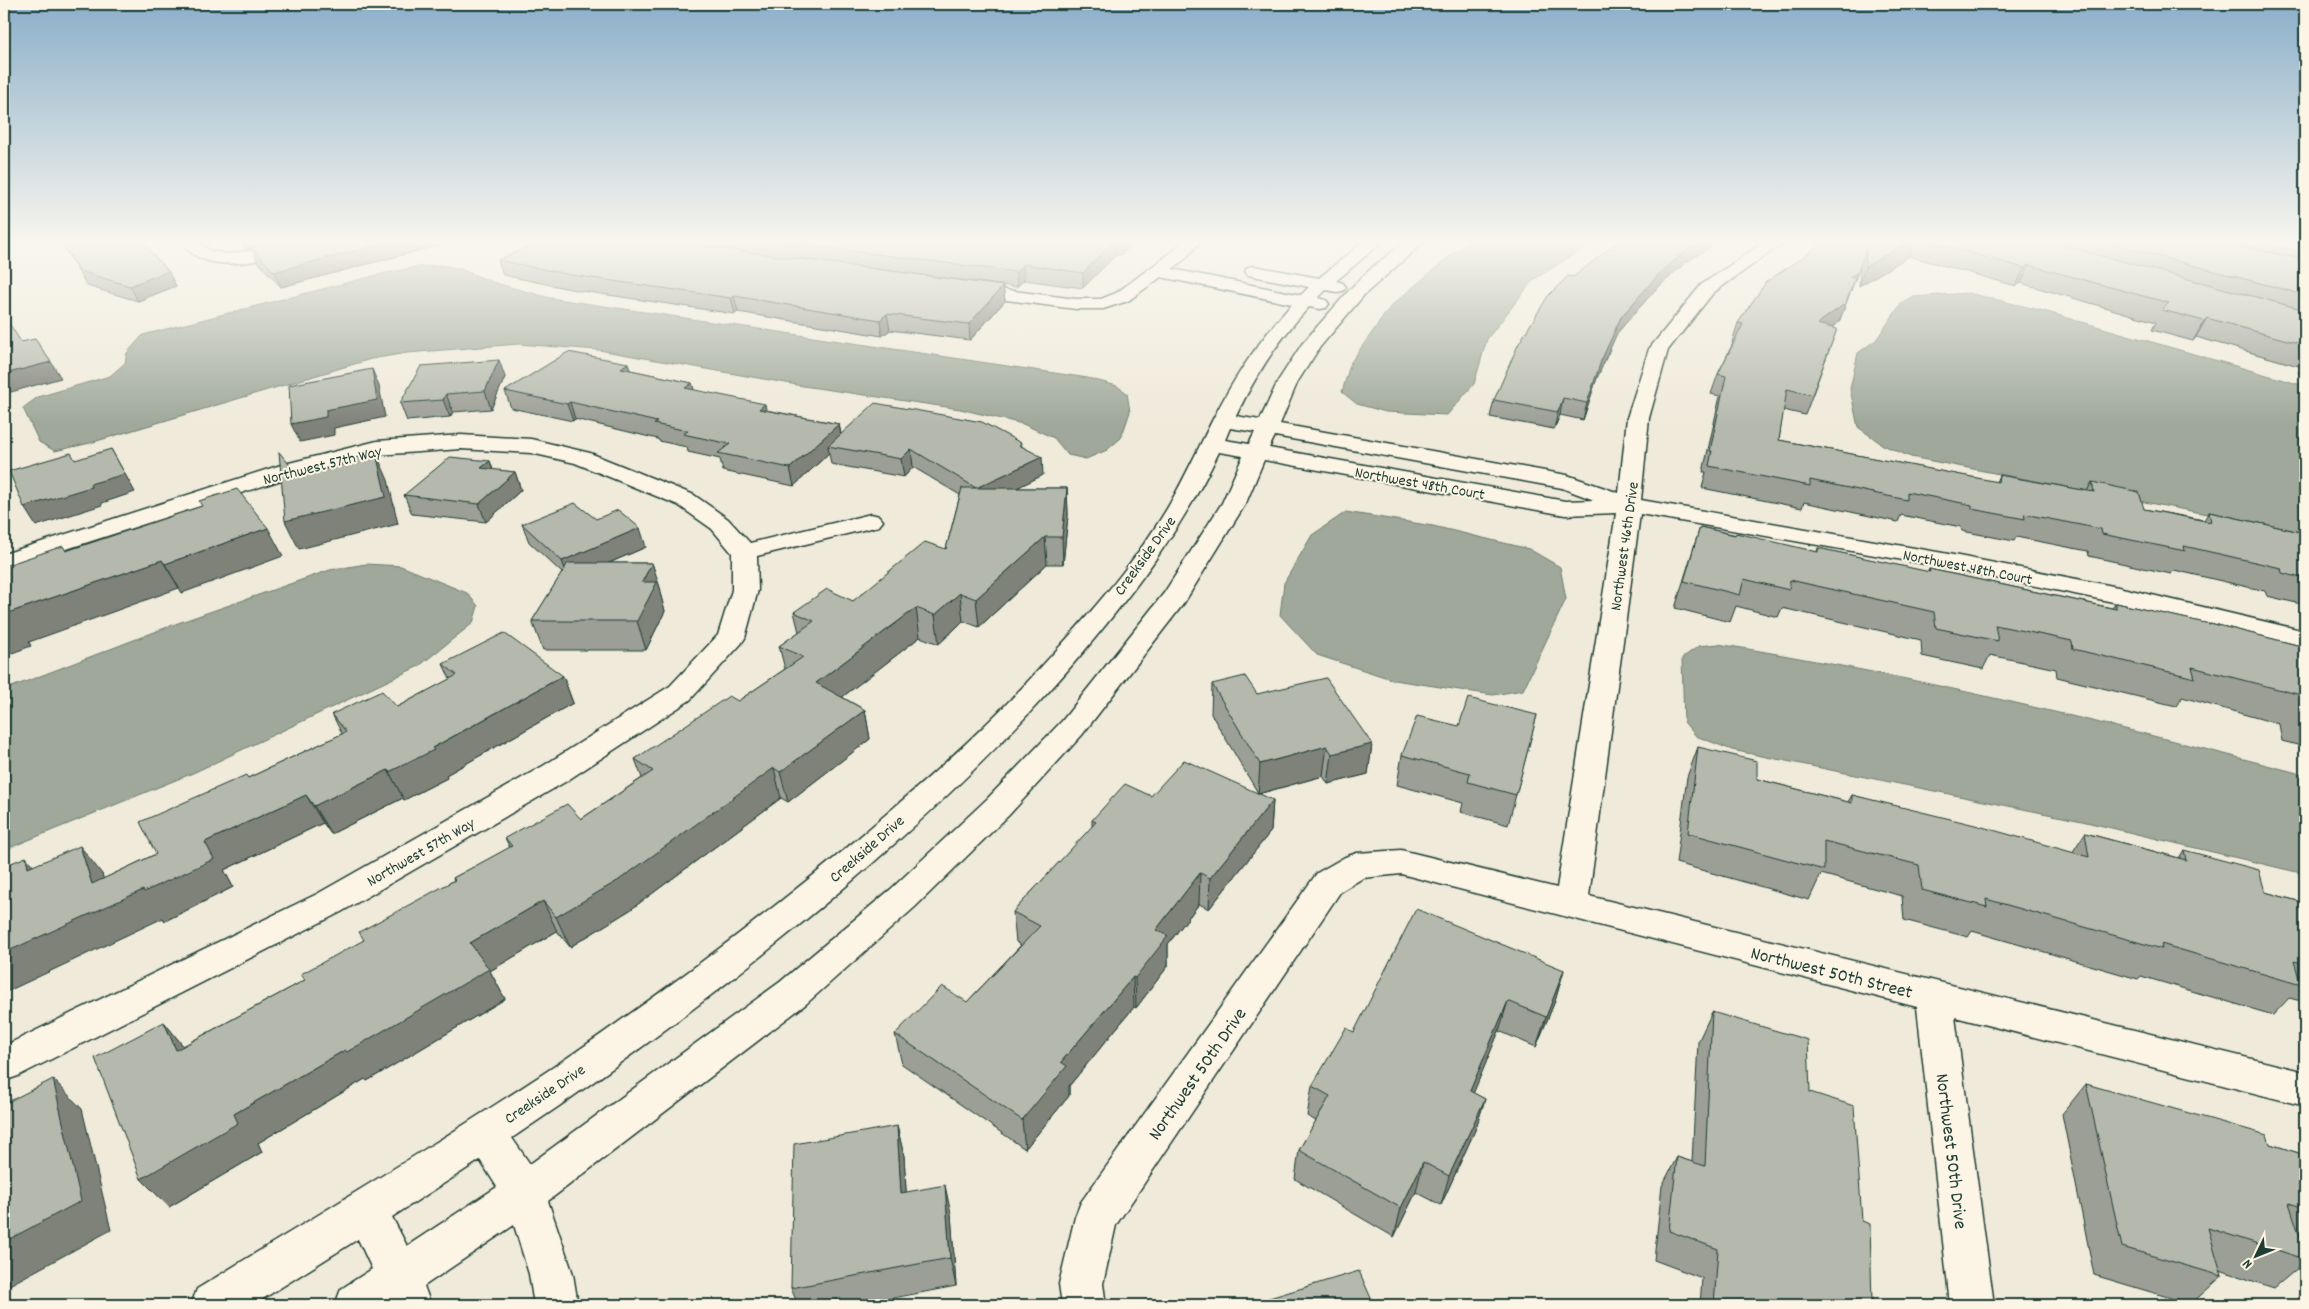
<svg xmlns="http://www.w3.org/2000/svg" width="2309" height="1309" font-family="Dekko,sans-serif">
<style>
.water{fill:#9fa89a;stroke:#6c7d71}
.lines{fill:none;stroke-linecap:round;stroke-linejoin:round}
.minor-casing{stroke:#1f3d34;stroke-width:3}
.minor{fill:#fcf5e5;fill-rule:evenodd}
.wall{fill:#9c9f95;stroke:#1f3d34}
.shaded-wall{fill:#7f8279;stroke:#1f3d34}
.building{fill:#b5b9ad;stroke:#1f3d34}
.labels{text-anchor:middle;stroke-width:4;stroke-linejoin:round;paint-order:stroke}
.street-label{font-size:16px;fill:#1f3d34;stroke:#fcf5e5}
.near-street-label{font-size:19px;fill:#1f3d34;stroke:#fcf5e5}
</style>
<rect width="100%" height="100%" fill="#efeada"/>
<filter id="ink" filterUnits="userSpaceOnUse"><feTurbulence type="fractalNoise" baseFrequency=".02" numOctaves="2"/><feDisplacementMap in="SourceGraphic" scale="10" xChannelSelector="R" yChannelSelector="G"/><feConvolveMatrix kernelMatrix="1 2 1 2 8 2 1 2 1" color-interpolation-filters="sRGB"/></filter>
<g filter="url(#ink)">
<g class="water">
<polygon points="1468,242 1594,242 1533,280 1487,339 1474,384 1447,415 1386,412 1357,404 1342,392 1351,362 1391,306 1458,249"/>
<polygon points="2214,242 2265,242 2305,252 2305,265"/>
<polygon points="440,265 458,268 495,283 550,298 1088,378 1117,386 1127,393 1130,412 1121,438 1107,450 1086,459 1068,455 1054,438 1023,424 960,409 803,386 599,350 518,344 407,353 371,359 90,443 55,451 39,442 23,408 38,397 110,376 125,363 127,353 143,335 381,274 417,267"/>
<polygon points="1968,293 2040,310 2305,386 2305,533 1911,457 1883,445 1858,427 1850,389 1858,353 1876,340 1901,304 1913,297"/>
<polygon points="1346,512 1433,526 1529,549 1560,567 1566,599 1523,690 1493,695 1394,680 1317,655 1280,615 1284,583 1312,535"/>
<polygon points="366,564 401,566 467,593 478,606 473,623 419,666 193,773 4,850 4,690 178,623 330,570"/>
<path d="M 1718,644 C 1916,676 2111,724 2305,775 L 2305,874 L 2082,821 L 1732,750 L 1696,736 L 1684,722 L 1682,658 L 1699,646 Z"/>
</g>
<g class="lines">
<g class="minor-casing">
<g id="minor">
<path d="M 181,242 L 199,242 L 211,251 L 228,254 L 255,250 L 286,242 L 314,242 L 312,246 C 274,256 209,282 181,242 Z"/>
<path d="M 1182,242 L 1200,242 L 1184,260 L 1172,269 L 1301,295 L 1309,287 L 1248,275 L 1245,271 L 1248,267 L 1254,266 L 1319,278 L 1363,242 L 1382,242 L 1336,281 L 1343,283 L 1346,287 L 1343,291 L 1337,292 L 1326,290 L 1318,298 L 1326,300 L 1329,304 L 1326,308 L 1320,309 L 1309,307 C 1278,340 1255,376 1236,416 L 1260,420 L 1278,381 L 1302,344 L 1352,287 L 1374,266 L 1405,242 L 1424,242 L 1364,295 L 1320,347 L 1298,381 L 1280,424 L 1567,475 L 1619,493 L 1627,418 L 1649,349 L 1701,285 L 1764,242 L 1784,242 L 1713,293 L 1668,350 L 1649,418 L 1641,500 L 1943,553 L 2118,587 L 2305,631 L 2305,647 L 2118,603 L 1943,567 L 1640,514 L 1589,896 L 2305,1072 L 2305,1106 L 1955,1017 L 1994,1305 L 1950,1305 L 1917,1007 L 1401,874 L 1363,878 L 1341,891 L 1116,1225 L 1103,1284 L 1106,1305 L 1062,1305 L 1059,1284 L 1075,1217 L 1081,1202 L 1317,873 L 1345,857 L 1357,853 L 1401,850 L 1557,888 L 1616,513 L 1565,515 L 1264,460 L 1246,503 L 1184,603 L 1082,735 L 1009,815 L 915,907 L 806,1004 L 548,1201 L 573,1274 L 578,1305 L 534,1305 L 529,1274 L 514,1225 L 424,1286 L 431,1305 L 335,1305 L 341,1289 L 372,1269 L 358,1239 L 253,1305 L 191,1305 L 197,1289 C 321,1213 446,1139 567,1058 C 666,990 763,918 855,841 C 916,789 978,736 1032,677 C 1080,625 1131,569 1168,507 C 1184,479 1198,449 1212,421 C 1233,379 1260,339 1292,304 L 1161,277 L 1128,301 L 1103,309 L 1076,309 L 967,295 L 961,294 L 958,290 L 961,286 L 967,285 L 1076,299 L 1101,299 L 1116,293 L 1172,252 ZM 1230,428 L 1255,432 L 1249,444 L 1225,440 ZM 1275,436 L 1562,488 L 1594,500 L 1565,501 L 1269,448 ZM 1219,452 L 1243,456 L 1222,503 L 1164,593 L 1062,721 L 987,799 L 891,889 L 780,982 L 530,1164 L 512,1138 C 623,1064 729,984 832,898 C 922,822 1009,741 1085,650 C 1137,588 1184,525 1219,452 ZM 480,1160 L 497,1187 L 407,1246 L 392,1217 Z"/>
<polygon points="461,435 531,439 590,453 694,495 728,519 750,543 871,514 879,516 883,521 879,526 757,556 758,590 745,638 741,644 690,700 565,782 341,912 18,1076 4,1081 4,1046 317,894 543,766 670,686 718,635 732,590 732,553 712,529 678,505 575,463 531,453 461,449 377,455 297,475 4,569 4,554 281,465 377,441"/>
</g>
</g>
<use href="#minor" class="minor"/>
</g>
<g class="wall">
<polygon points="61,242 142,242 168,271 176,286 138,301 87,286"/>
<polygon points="240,242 447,242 447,243 281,287 258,262 252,248 246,249"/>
<polygon points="541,242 1133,242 1121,255 1116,255 1083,288 1024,280 1017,287 859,267 1003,286 1005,301 970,340 890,330 882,336 738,312 735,314 575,290 503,275 498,260"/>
<polygon points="1825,242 2223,242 2305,260 2305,375 2298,373 2302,367 2196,337 2193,341 2152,330 2156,322 2021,283 2016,286 1909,256 1859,286 1860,267 1839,322 1832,328 1837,329 1805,415 1783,410 1779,440 1996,482 1999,475 2087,491 2092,482 2144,509 2204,520 2209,512 2305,533 2305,605 2267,596 2265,591 2174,570 2171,574 2089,556 2088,551 2016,537 2014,541 1962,531 1961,527 1901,515 1898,522 1804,502 1802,508 1702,488 1706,472 1703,472 1720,396 1711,394 1718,374 1733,343 1732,342 1738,323"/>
<polygon points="1685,263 1654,291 1617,333 1597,378 1583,420 1560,415 1554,429 1490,417 1494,400 1573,277"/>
<polygon points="628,363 630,370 692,383 694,390 766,410 839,424 841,434 1021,443 1022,446 1043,475 1016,488 1067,488 1068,515 1063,564 1047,564 979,627 963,621 939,644 920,637 842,697 865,710 870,739 788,802 781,798 630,910 570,947 557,931 490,971 505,999 367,1081 365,1079 258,1143 262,1152 169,1207 164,1022 183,1046 305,980 364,940 454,880 453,878 510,848 505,838 581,819 642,778 635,759 738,701 785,669 779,646 799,632 794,612 853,601 946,549 960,495 913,467 904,477 831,464 829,453 794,486 723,471 720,459 688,452 687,447 659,441 658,439 575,419 573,421 511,408 505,391"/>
<polygon points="505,377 491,409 453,412 450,417 407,421 400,403"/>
<polygon points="490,461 493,470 515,472 521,490 486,522 412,514 404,495"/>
<polygon points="596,519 646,547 609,563 652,563 661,591 660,593 665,611 646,650 543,650 532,621 562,573 529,542 522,524"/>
<polygon points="1700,527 1817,552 1818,548 1928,572 1929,569 2112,608 2116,603 2209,624 2210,623 2305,647 2305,747 2282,741 2279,724 2182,697 2176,706 2057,677 2056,669 1990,655 1983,669 1922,656 1921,640 1782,608 1778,617 1736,606 1730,622 1675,608"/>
<polygon points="443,664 563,676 573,703 446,775 447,778 404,800 403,798 331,834 323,823 224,870 233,887 165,921 163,918 32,866 102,874 103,879 156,854 248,778 342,734 332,714 397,707 450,679"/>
<polygon points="1212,684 1257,694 1372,744 1368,774 1328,784 1323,776 1258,794 1273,800 1271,831 1209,909 1199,904 1168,944 1168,966 1136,1008 1134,1007 1069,1086 1069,1096 1025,1149 902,1064 895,1034 967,1002 1021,945 1016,942 1013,912 1092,827 1092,820 1151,796 1258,793 1211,714"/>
<polygon points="1537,715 1508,825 1461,812 1463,803 1397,785 1402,755 1459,726"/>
<polygon points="1698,747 1757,779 1848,802 1852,795 2072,853 2085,833 2179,858 2184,850 2265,892 2305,903 2305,1002 2289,998 2273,1015 2141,976 2138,979 1972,931 1968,937 1904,920 1902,896 1821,874 1809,900 1676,863 1687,777"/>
<polygon points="1564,970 1555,1001 1536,1047 1499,1031 1473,1093 1485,1099 1476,1128 1441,1205 1416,1192 1394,1237 1295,1179 1299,1150 1316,1121 1307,1116 1312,1086 1354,1032"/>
<polygon points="1712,1012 1810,1092 1862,1221 1872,1305 1700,1305 1702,1278 1654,1260 1662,1186 1677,1157 1692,1162 1698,1042"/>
<polygon points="2086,1084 2270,1144 2305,1155 2305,1247 2303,1246 2305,1252 2305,1262 2274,1288 2220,1270 2222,1276 2191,1304 2094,1275 2062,1114"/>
<polygon points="897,1126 904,1156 906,1192 951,1214 956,1286 857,1305 798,1305 791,1288"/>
</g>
<g class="shaded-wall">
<polygon points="243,242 277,242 246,249"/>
<polygon points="389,242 447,243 281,287 274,272"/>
<polygon points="1113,242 1115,242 1116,255 1083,288 1083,273"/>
<polygon points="1120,242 1133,242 1121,255"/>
<polygon points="1698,242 1718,242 1685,263 1654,291 1617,333 1597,378 1583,420 1587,403 1601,361 1621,317 1658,275 1689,248"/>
<polygon points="1908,242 1914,242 1909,256 1859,286 1865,267"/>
<polygon points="1866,249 1839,322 1810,344 1817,324 1849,277"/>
<polygon points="1023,264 1024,280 1017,287 1016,272"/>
<polygon points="2029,265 2021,283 2016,286 2024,268"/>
<polygon points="168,271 176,286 138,301 130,286"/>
<polygon points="1003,286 1005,301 970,340 969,324"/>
<polygon points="734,296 738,312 735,314 731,298"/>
<polygon points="887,314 890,330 882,336 880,320"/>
<polygon points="2207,318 2196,337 2193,341 2204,321"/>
<polygon points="499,360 505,377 491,409 485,391"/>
<polygon points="51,362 61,378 4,394 4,374"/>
<polygon points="628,363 633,380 621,368"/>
<polygon points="372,369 379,386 385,417 334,428 334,435 300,442 291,424 326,410"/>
<polygon points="692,383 697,400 685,388"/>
<polygon points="446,394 453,412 450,417 443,400"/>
<polygon points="1563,398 1560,415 1554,429 1558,412"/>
<polygon points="570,402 575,419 573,421 567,404"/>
<polygon points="765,404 769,422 759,409"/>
<polygon points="839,424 842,442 828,446 829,453 794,486 790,468"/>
<polygon points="111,449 135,492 102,503 102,505 36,526 24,507 90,484"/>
<polygon points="911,449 913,467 904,477 901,459"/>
<polygon points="376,453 388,480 398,524 299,549 285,521"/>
<polygon points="1042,457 1043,475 978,507 976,488"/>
<polygon points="490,461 496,479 481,468"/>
<polygon points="515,472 521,490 486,522 479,504"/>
<polygon points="1067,488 1068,515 1063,564 1062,537"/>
<polygon points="268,528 283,556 182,593 165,564"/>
<polygon points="640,528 646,547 569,580 562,561"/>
<polygon points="1045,537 1047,564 979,627 976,599"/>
<polygon points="162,560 179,588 29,642 31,646 4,656 4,619 8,613"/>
<polygon points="652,563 661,591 660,593 665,611 646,650 637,621 642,582"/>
<polygon points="960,593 963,621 939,644 935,615"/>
<polygon points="916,608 920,637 823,712 816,683"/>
<polygon points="563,676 573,703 446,775 447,778 404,800 389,772"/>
<polygon points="865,710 870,739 788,802 780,772"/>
<polygon points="1372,744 1368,774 1328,784 1332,754"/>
<polygon points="1327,746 1323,776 1258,794 1260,764"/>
<polygon points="774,768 781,798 630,910 570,947 556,917"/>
<polygon points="388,770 403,798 331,834 314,806"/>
<polygon points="306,795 323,823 224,870 233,887 165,921 163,918 4,993 4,953 92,884 80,846 102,874 112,904 205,842"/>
<polygon points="1273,800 1271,831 1209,909 1210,878"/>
<polygon points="26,857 49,886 28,868"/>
<polygon points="1200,873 1199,904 1168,944 1168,966 1136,1008 1135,978 1156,930"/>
<polygon points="543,901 557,931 490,971 505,999 367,1081 365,1079 258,1143 262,1152 169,1207 141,1179 234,1114 345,1050 470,943"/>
<polygon points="1564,970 1555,1001 1536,1047 1546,1017"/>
<polygon points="1133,977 1134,1007 1069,1086 1069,1096 1025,1149 1022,1120 1061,1062"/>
<polygon points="1508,1001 1499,1031 1462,1121 1470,1091"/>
<polygon points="164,1022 188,1052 176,1050"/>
<polygon points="53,1079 82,1109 111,1230 4,1288 4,1242"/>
<polygon points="1485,1099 1476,1128 1441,1205 1449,1176"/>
<polygon points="897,1126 904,1156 908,1222 901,1193"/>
<polygon points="1423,1162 1416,1192 1394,1237 1401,1208"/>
<polygon points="945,1185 951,1214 956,1286 950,1258"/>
</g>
<g class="building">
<polygon points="61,242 142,242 168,271 130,286 79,271"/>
<polygon points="272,242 389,242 274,272 251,247"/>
<polygon points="541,242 673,242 1003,286 969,324 887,314 880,320 734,296 731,298 571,275 498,260"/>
<polygon points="781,242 1113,242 1083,273 1023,264 1016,272"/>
<polygon points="1618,242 1698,242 1689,248 1658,275 1621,317 1601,361 1587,403 1563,398 1558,412 1494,400 1518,345 1548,296 1568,276 1573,277"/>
<polygon points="1825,242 1908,242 1865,267 1866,249 1858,272 1849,277 1855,278 1846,303 1817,324 1837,329 1812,395 1787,389 1779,440 1998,482 1999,475 2094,492 2092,482 2139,492 2144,509 2211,522 2209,512 2305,533 2305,579 2282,573 2281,568 2184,546 2185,551 2102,534 2101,529 2024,514 2025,519 1972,509 1972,505 1907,492 1907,500 1810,480 1810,486 1709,466 1712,451 1710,451 1726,376 1718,374 1743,324 1738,323 1766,282"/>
<polygon points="1931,242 2049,242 2305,310 2305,345 2207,318 2204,321 2162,310 2169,303 2029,265 2024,268"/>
<polygon points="2105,242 2223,242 2305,260 2305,295"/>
<polygon points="4,315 21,342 35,339 51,362 4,374"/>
<polygon points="568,352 628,363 621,368 692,383 685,388 765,404 759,409 839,424 790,468 718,453 730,444 683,434 688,431 654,424 657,422 570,402 567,404 505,391"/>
<polygon points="499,360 485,391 446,394 443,400 400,403 421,366"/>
<polygon points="372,369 377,400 326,410 326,417 291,424 289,385"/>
<polygon points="875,403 982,422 1021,443 1019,445 1042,457 976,488 911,449 901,459 828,446"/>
<polygon points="111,449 125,474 90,484 91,487 24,507 9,471 71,453 75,460"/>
<polygon points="279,452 299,476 342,465 342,461 376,453 386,497 285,521"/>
<polygon points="450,457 490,461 481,468 515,472 479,504 404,495"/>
<polygon points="962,488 1067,488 1062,537 1045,537 976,599 960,593 935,615 916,608 816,683 865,710 780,772 774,768 619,880 556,917 543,901 470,943 489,969 347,1052 345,1050 234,1114 238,1123 141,1179 95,1058 164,1022 176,1050 305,980 301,974 364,940 359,932 455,880 453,878 512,846 505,838 567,804 581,819 653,771 635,759 729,696 738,701 803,657 779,646 814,621 794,612 827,589 853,601 925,542 946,549"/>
<polygon points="237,489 268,528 165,564 162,560 8,613 10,617 4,619 4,566 63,546 66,551 202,506 199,501"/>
<polygon points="575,503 596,519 618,510 640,528 562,561 522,524"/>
<polygon points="1700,527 1735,535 1736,533 1818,552 1818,548 1930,572 1929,569 2116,609 2116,603 2210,624 2210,623 2305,647 2305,713 2304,713 2301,695 2192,667 2195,678 2073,649 2072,641 1995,625 1998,641 1936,628 1934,612 1790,580 1789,590 1744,579 1740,595 1684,581"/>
<polygon points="568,563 652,563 642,582 657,582 637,621 532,621"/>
<polygon points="504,633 563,676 432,748 434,750 389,772 388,770 314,806 306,795 205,842 214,859 144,892 143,890 4,953 4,866 26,857 28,868 80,846 92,884 156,854 140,822 246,775 248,778 346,732 332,714 382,691 397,707 457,675 443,664"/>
<polygon points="1245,676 1257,694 1326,678 1372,744 1332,754 1327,746 1260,764 1212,684"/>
<polygon points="1468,698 1537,715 1516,795 1468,782 1470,773 1402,755 1417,716 1459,726"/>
<polygon points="1698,747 1757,761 1757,779 1852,803 1852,795 1975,825 2089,857 2085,833 2186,860 2184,850 2259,870 2265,892 2305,903 2305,964 2294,961 2301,985 2161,944 2162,949 1986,899 1987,907 1922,890 1919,865 1824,841 1824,870 1688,833"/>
<polygon points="1184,760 1273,800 1210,878 1200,873 1156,930 1168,936 1135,978 1133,977 1061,1062 1067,1066 1022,1120 895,1034 942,986 967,1002 1040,926 1013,912 1096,822 1092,820 1125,784 1151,796"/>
<polygon points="1416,909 1564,970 1546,1017 1508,1001 1470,1091 1485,1099 1449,1176 1423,1162 1401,1208 1299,1150 1330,1096 1312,1086 1346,1028 1354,1032"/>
<polygon points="1712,1012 1808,1040 1810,1092 1854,1106 1862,1221 1870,1224 1872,1305 1714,1305 1718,1249 1669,1231 1677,1157 1705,1166"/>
<polygon points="53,1079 81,1201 4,1242 4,1104"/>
<polygon points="2086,1084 2267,1135 2270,1144 2305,1155 2305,1208 2289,1203 2305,1252 2305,1259 2208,1228 2222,1276 2122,1247"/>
<polygon points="897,1126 901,1193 945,1185 950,1258 791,1288 794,1144"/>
<polygon points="1359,1271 1374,1305 1246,1305"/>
</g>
</g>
<linearGradient id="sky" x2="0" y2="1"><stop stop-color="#8bafc9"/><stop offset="0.57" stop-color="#f8f6ee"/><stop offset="1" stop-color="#f8f6ee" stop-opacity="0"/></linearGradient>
<rect width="2309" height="425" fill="url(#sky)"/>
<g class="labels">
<g class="street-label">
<text transform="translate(322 464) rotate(-14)" y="6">Northwest 57th Way</text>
<text transform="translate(1420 482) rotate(10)" y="6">Northwest 48th Court</text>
<text transform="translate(1623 546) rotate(-82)" y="6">Northwest 46th Drive</text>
<text transform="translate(1144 555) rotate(-54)" y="6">Creekside Drive</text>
<text transform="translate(1968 566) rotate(11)" y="6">Northwest 48th Court</text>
<text transform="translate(866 848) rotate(-41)" y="6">Creekside Drive</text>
<text transform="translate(420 851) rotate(-30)" y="6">Northwest 57th Way</text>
<text transform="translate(544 1093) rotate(-34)" y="6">Creekside Drive</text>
</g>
<g class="near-street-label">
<text transform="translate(1832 971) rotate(14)" y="7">Northwest 50th Street</text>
<text transform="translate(1196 1073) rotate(-55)" y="7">Northwest 50th Drive</text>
<text transform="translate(1953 1151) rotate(83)" y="7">Northwest 50th Drive</text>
</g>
</g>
<rect width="2309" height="1309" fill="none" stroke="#fcf5e5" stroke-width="20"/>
<rect x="10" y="10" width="2289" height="1289" fill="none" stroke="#1f3d34" stroke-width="2" filter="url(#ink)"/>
<g transform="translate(2256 1256) rotate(227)" stroke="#fcf5e5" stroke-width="4" paint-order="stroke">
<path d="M0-4L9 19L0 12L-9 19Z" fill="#1f3d34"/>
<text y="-8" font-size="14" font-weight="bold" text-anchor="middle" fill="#1f3d34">N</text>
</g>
</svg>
